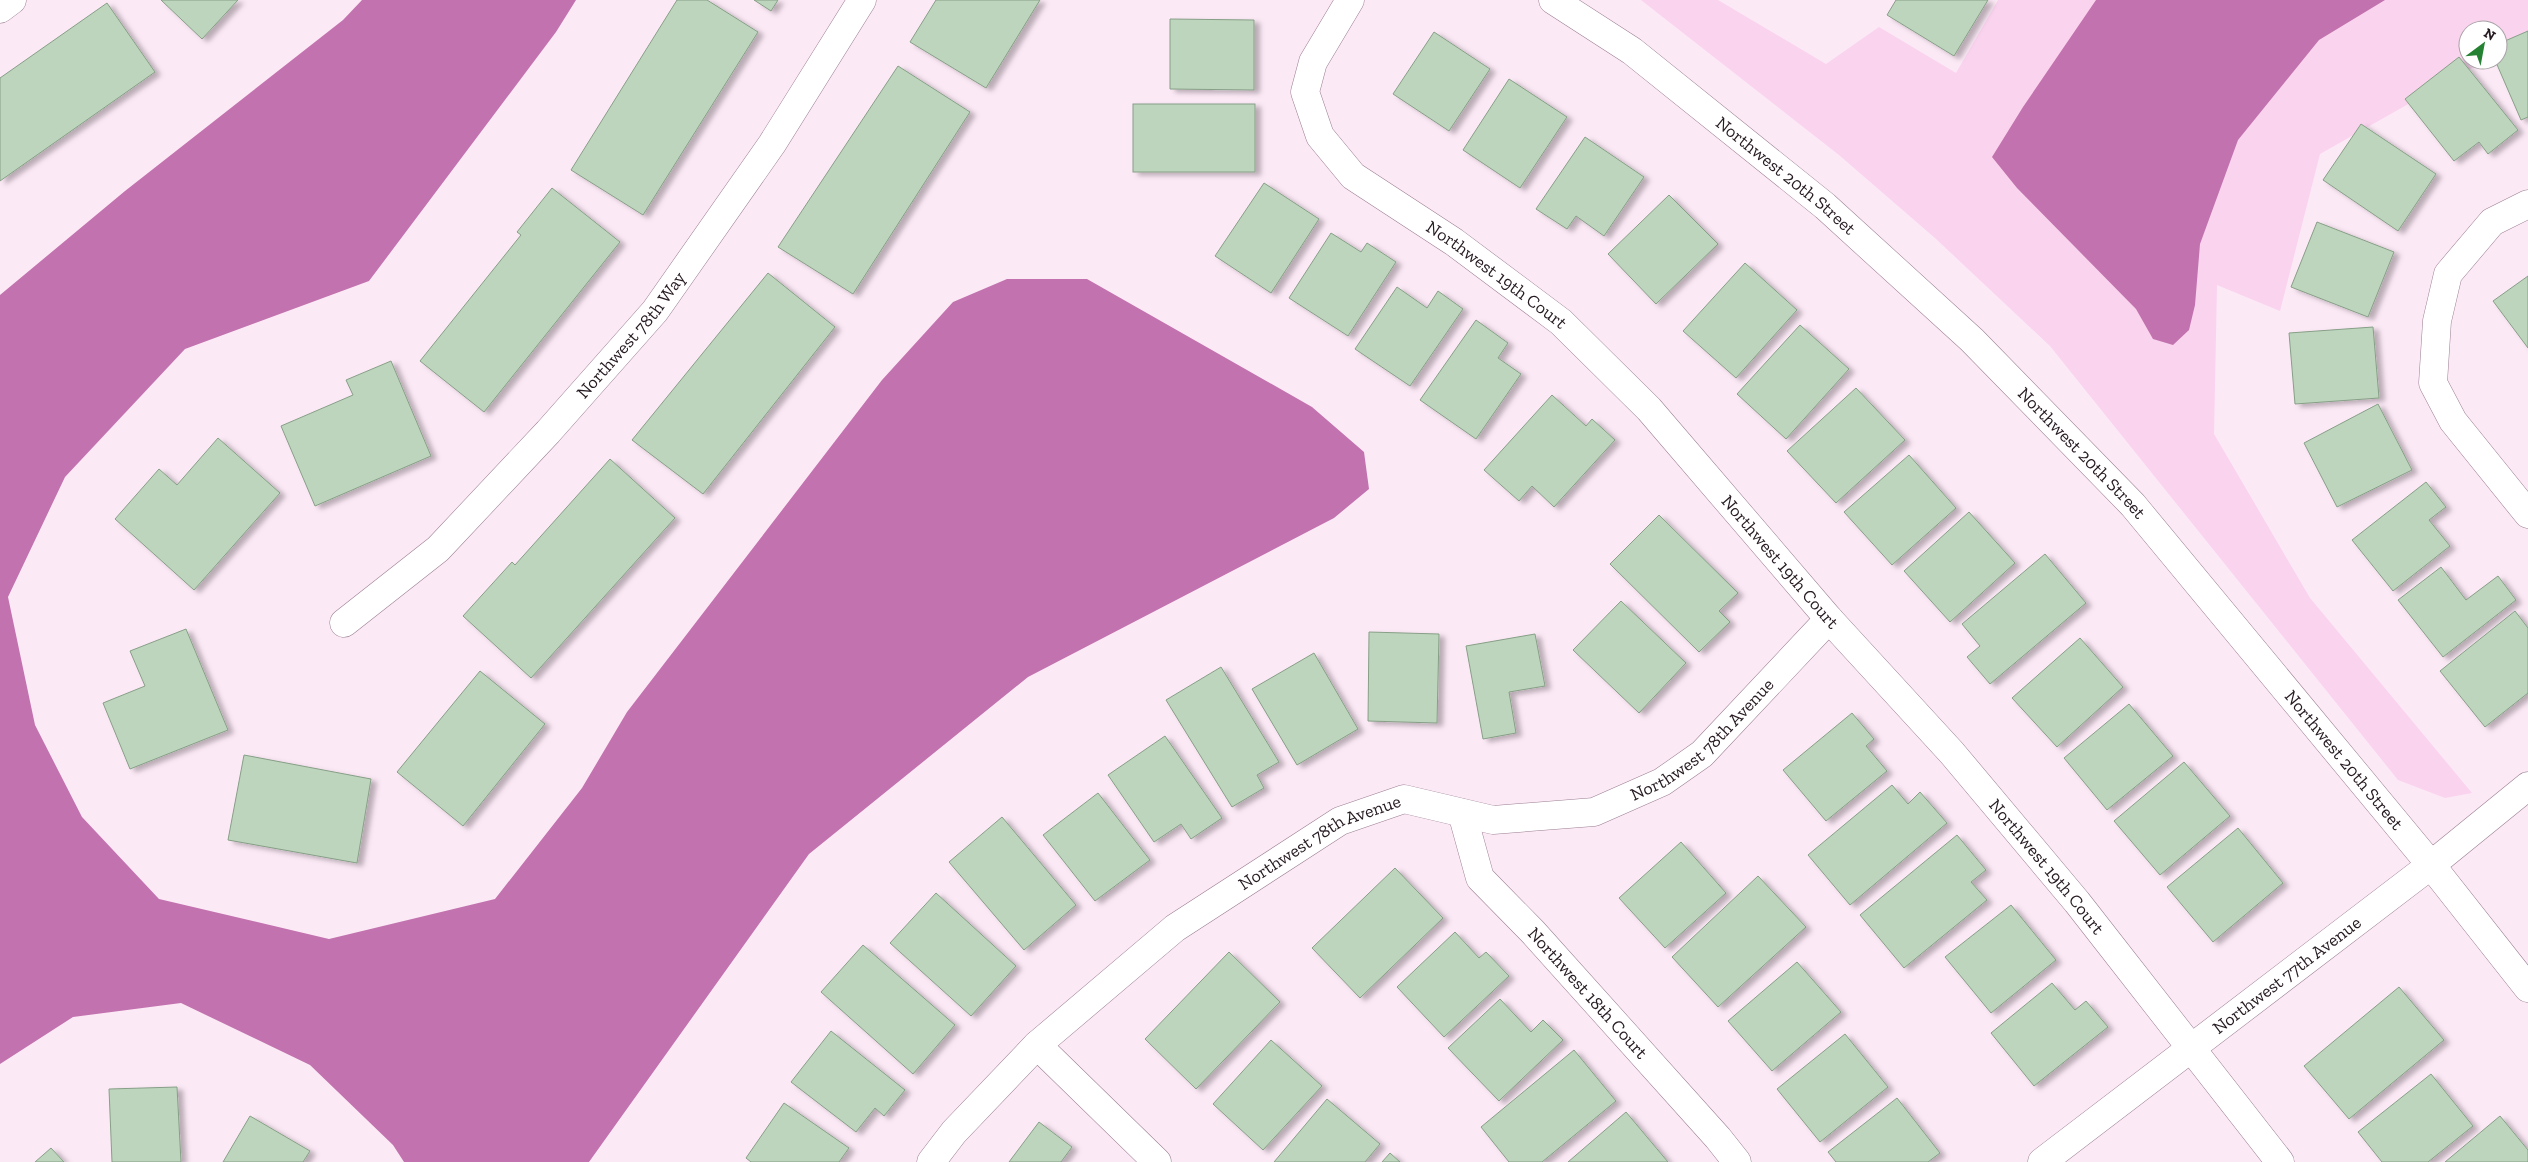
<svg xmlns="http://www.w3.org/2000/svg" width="2528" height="1162" viewBox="0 0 2528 1162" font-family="'Zilla Slab',serif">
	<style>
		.green { fill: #fad3ee }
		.water { fill: #c272ae }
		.building { fill: #bcd5bc; stroke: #879f87; filter: url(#shadow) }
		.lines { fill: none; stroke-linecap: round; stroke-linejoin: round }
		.street-casing { stroke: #9b7f93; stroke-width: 29 }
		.street { stroke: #fff; stroke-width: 28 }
		.labels { text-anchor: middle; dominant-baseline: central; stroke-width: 4; stroke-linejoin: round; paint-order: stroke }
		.street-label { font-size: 18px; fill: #251a21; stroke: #fff }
	</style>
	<defs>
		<filter id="shadow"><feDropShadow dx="5.5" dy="3" stdDeviation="2.5" flood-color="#0004"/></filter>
	</defs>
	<rect width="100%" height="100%" fill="#fce9f6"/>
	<polygon class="green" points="1641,0 1718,0 1826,64 1879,27 1956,73 1998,0 2528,0 2528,36 2498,53 2498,30 2468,30 2468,60 2486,60 2320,154 2280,311 2217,285 2214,434 2310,598 2472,793 2445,798 2398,780 2050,346 1935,238 1839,155"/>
	<g class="water">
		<polygon points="362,0 576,0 556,32 369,281 185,349 65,477 8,597 35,725 82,817 159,899 329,939 495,899 582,788 627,712 882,380 953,302 1007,279 1087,279 1312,407 1364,452 1369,489 1334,518 1028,677 809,854 589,1162 404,1162 393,1145 310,1065 181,1003 73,1017 0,1064 0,295 125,191 343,20"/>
		<polygon points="2096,0 2385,0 2319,40 2238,140 2200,244 2195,305 2189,330 2173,345 2153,339 2136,309 2017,188 1992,157 2023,107"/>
	</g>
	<g class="building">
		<polygon points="161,0 238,0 202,39"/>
		<polygon points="677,0 707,0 758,32 643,215 571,170"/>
		<polygon points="754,0 778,0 771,11"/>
		<polygon points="936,0 1040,0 986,88 910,42"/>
		<polygon points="1896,0 1988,0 1954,56 1887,15"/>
		<polygon points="107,3 155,72 0,181 0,78"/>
		<polygon points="1170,19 1254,20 1254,90 1170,89"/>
		<polygon points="2528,31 2528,117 2521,120 2495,60 2498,60 2498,44"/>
		<polygon points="1434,32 1490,69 1449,131 1393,94"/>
		<polygon points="2459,57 2518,130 2488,154 2479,142 2454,161 2405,99"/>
		<polygon points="898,66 970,112 853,294 778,247"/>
		<polygon points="1509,79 1567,117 1520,188 1463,150"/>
		<rect x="1133" y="104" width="122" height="68"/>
		<polygon points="2361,124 2436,174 2398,231 2323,180"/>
		<polygon points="1585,137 1644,177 1604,236 1576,216 1567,229 1536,209"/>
		<polygon points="1264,183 1319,219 1271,293 1215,256"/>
		<polygon points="552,188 620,242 484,412 420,361 521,235 517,232"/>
		<polygon points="1669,195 1718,244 1656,304 1608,254"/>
		<polygon points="2317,222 2394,252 2368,317 2291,287"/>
		<polygon points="1331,233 1361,252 1367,243 1396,262 1348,336 1289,298"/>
		<polygon points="1745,263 1797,310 1736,378 1683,331"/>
		<polygon points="768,273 835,327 703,494 632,440"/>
		<polygon points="2528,276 2528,348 2493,301"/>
		<polygon points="1397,287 1427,308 1438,291 1463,309 1410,386 1355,349"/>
		<polygon points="1476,320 1508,343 1498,358 1521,374 1476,439 1420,400"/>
		<polygon points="1800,325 1849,369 1786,439 1737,394"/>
		<polygon points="2373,327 2379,398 2295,404 2289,333"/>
		<polygon points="391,361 431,456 315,506 281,426 353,395 346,380"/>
		<polygon points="1856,388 1905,440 1836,503 1787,451"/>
		<polygon points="1552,395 1586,426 1592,419 1615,440 1554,507 1532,486 1519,501 1484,470"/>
		<polygon points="2378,404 2412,470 2337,507 2304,443"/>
		<polygon points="218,438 280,493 194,590 115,519 159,469 177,485"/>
		<polygon points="1909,455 1956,508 1892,565 1844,512"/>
		<polygon points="610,459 675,518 531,678 463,616 512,562 515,565"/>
		<polygon points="2426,482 2446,507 2429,520 2450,546 2393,591 2352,540"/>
		<polygon points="1969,512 2015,563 1950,622 1904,571"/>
		<polygon points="1659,515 1738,593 1719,611 1730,622 1699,652 1610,564"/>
		<polygon points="2045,554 2086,603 1990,684 1967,657 1980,646 1962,624"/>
		<polygon points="2441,567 2466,600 2498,576 2516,600 2443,657 2398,600"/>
		<polygon points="1621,601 1686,663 1639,713 1573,650"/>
		<polygon points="2515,611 2528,628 2528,693 2485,727 2440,671"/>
		<polygon points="186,629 228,730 130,769 103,703 145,686 130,651"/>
		<polygon points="1369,632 1439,634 1437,723 1368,721"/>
		<polygon points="1535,634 1545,686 1509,692 1516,733 1483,739 1466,646"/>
		<polygon points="2080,638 2123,687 2057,747 2012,698"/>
		<polygon points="1314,653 1358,729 1297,765 1252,689"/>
		<polygon points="1221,667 1279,762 1257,775 1264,788 1232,807 1166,700"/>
		<polygon points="480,671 545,724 463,826 397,772"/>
		<polygon points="2129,704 2173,756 2107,810 2064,758"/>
		<polygon points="1852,713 1874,739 1866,746 1887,771 1826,821 1783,770"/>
		<polygon points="1165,736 1222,818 1191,839 1181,824 1154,842 1108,775"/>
		<polygon points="244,755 371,779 357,863 228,840"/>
		<polygon points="2184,762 2230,816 2160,875 2114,821"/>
		<polygon points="1892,785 1908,804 1920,792 1947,823 1850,905 1808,855"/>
		<polygon points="1098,793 1150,860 1095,901 1043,835"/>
		<polygon points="1002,817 1076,905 1024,950 949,862"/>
		<polygon points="2238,828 2283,883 2213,942 2167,887"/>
		<polygon points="1957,835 1986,870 1971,882 1987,900 1904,968 1860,915"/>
		<polygon points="1681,842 1726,893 1665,948 1619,898"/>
		<polygon points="1395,868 1443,918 1360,998 1312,948"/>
		<polygon points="1758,876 1806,927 1718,1007 1672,957"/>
		<polygon points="936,893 1016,966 971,1016 890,943"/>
		<polygon points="2011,905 2056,960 1991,1013 1945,957"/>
		<polygon points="1455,932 1479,958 1486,952 1509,976 1444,1037 1397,987"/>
		<polygon points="863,945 955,1025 913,1074 821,992"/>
		<polygon points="1229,952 1280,1002 1196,1089 1145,1039"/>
		<polygon points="1797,962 1841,1012 1772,1071 1728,1021"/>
		<polygon points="2052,983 2075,1010 2086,1001 2108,1027 2034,1086 1991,1033"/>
		<polygon points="2399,987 2444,1040 2349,1119 2304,1066"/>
		<polygon points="1500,999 1531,1032 1543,1020 1563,1040 1499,1101 1448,1048"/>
		<polygon points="831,1031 905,1090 884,1116 875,1108 856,1132 791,1082"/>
		<polygon points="1845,1034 1888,1087 1820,1142 1777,1089"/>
		<polygon points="1271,1040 1322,1086 1263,1150 1213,1104"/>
		<polygon points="1574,1050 1616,1101 1542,1162 1509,1162 1481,1127"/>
		<polygon points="2431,1074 2473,1126 2428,1162 2382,1162 2358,1132"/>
		<polygon points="177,1087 181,1162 112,1162 109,1089"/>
		<polygon points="1897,1098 1940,1153 1928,1162 1836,1162 1828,1152"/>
		<polygon points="1327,1099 1380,1144 1365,1162 1274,1162"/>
		<polygon points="784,1103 849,1148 839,1162 751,1162 746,1158"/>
		<polygon points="1626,1112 1668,1162 1568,1162"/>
		<polygon points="250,1116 310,1151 303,1162 223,1162"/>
		<polygon points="2500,1116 2528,1150 2528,1162 2445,1162"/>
		<polygon points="1039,1122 1072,1147 1061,1162 1009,1162"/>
		<polygon points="51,1148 64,1162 35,1162"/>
		<polygon points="1390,1153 1400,1162 1382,1162"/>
	</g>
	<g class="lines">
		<defs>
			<g id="street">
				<path id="s1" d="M1350 0 1313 62 1305 92 1320 136 1353 176 1454 242 1561 322 1649 409 1829 619 1952 753 2077 902 2280 1162"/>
				<path id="s2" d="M1553 0 1632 51 1825 206 1972 340 2133 505 2431 865 2528 988"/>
				<polyline points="0,9 12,0"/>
				<polyline points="2528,204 2492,222 2448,274 2437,321 2433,383 2453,421 2528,514"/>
				<path id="s3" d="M344 623 438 549 548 432 655 311 772 144 862 0"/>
				<path id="s4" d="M1462 813 1480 878 1533 932 1718 1138 1737 1162"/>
				<polyline points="1037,1045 1157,1162"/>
				<path id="s5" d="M931 1162 954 1132 1037 1045 1175 928 1340 821 1404 799 1493 820 1594 812 1662 782 1702 754 1829 619"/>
				<path id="s6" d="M2042 1162 2431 865 2528 786"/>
			</g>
		</defs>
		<use href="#street" class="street-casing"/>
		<use href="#street" class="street"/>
	</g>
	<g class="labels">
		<g class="street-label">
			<text stroke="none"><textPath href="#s2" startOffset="292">Northwest 20th Street</textPath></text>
			<text stroke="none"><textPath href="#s1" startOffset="376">Northwest 19th Court</textPath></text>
			<text stroke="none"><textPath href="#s3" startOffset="408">Northwest 78th Way</textPath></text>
			<text stroke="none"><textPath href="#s2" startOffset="698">Northwest 20th Street</textPath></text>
			<text stroke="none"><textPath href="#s1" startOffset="781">Northwest 19th Court</textPath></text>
			<text stroke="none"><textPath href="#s5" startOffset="928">Northwest 78th Avenue</textPath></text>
			<text stroke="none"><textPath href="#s2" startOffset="1102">Northwest 20th Street</textPath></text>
			<text stroke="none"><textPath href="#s5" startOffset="508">Northwest 78th Avenue</textPath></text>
			<text stroke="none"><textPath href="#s1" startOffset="1186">Northwest 19th Court</textPath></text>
			<text stroke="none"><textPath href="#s6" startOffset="308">Northwest 77th Avenue</textPath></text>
			<text stroke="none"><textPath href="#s4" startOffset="225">Northwest 18th Court</textPath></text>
		</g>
	</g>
	<g transform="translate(2483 45) rotate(32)"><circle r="24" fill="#ffffff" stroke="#a8a3a6"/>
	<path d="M0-4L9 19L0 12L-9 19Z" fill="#258233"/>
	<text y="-8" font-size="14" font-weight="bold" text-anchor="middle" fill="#251a21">N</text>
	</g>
</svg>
